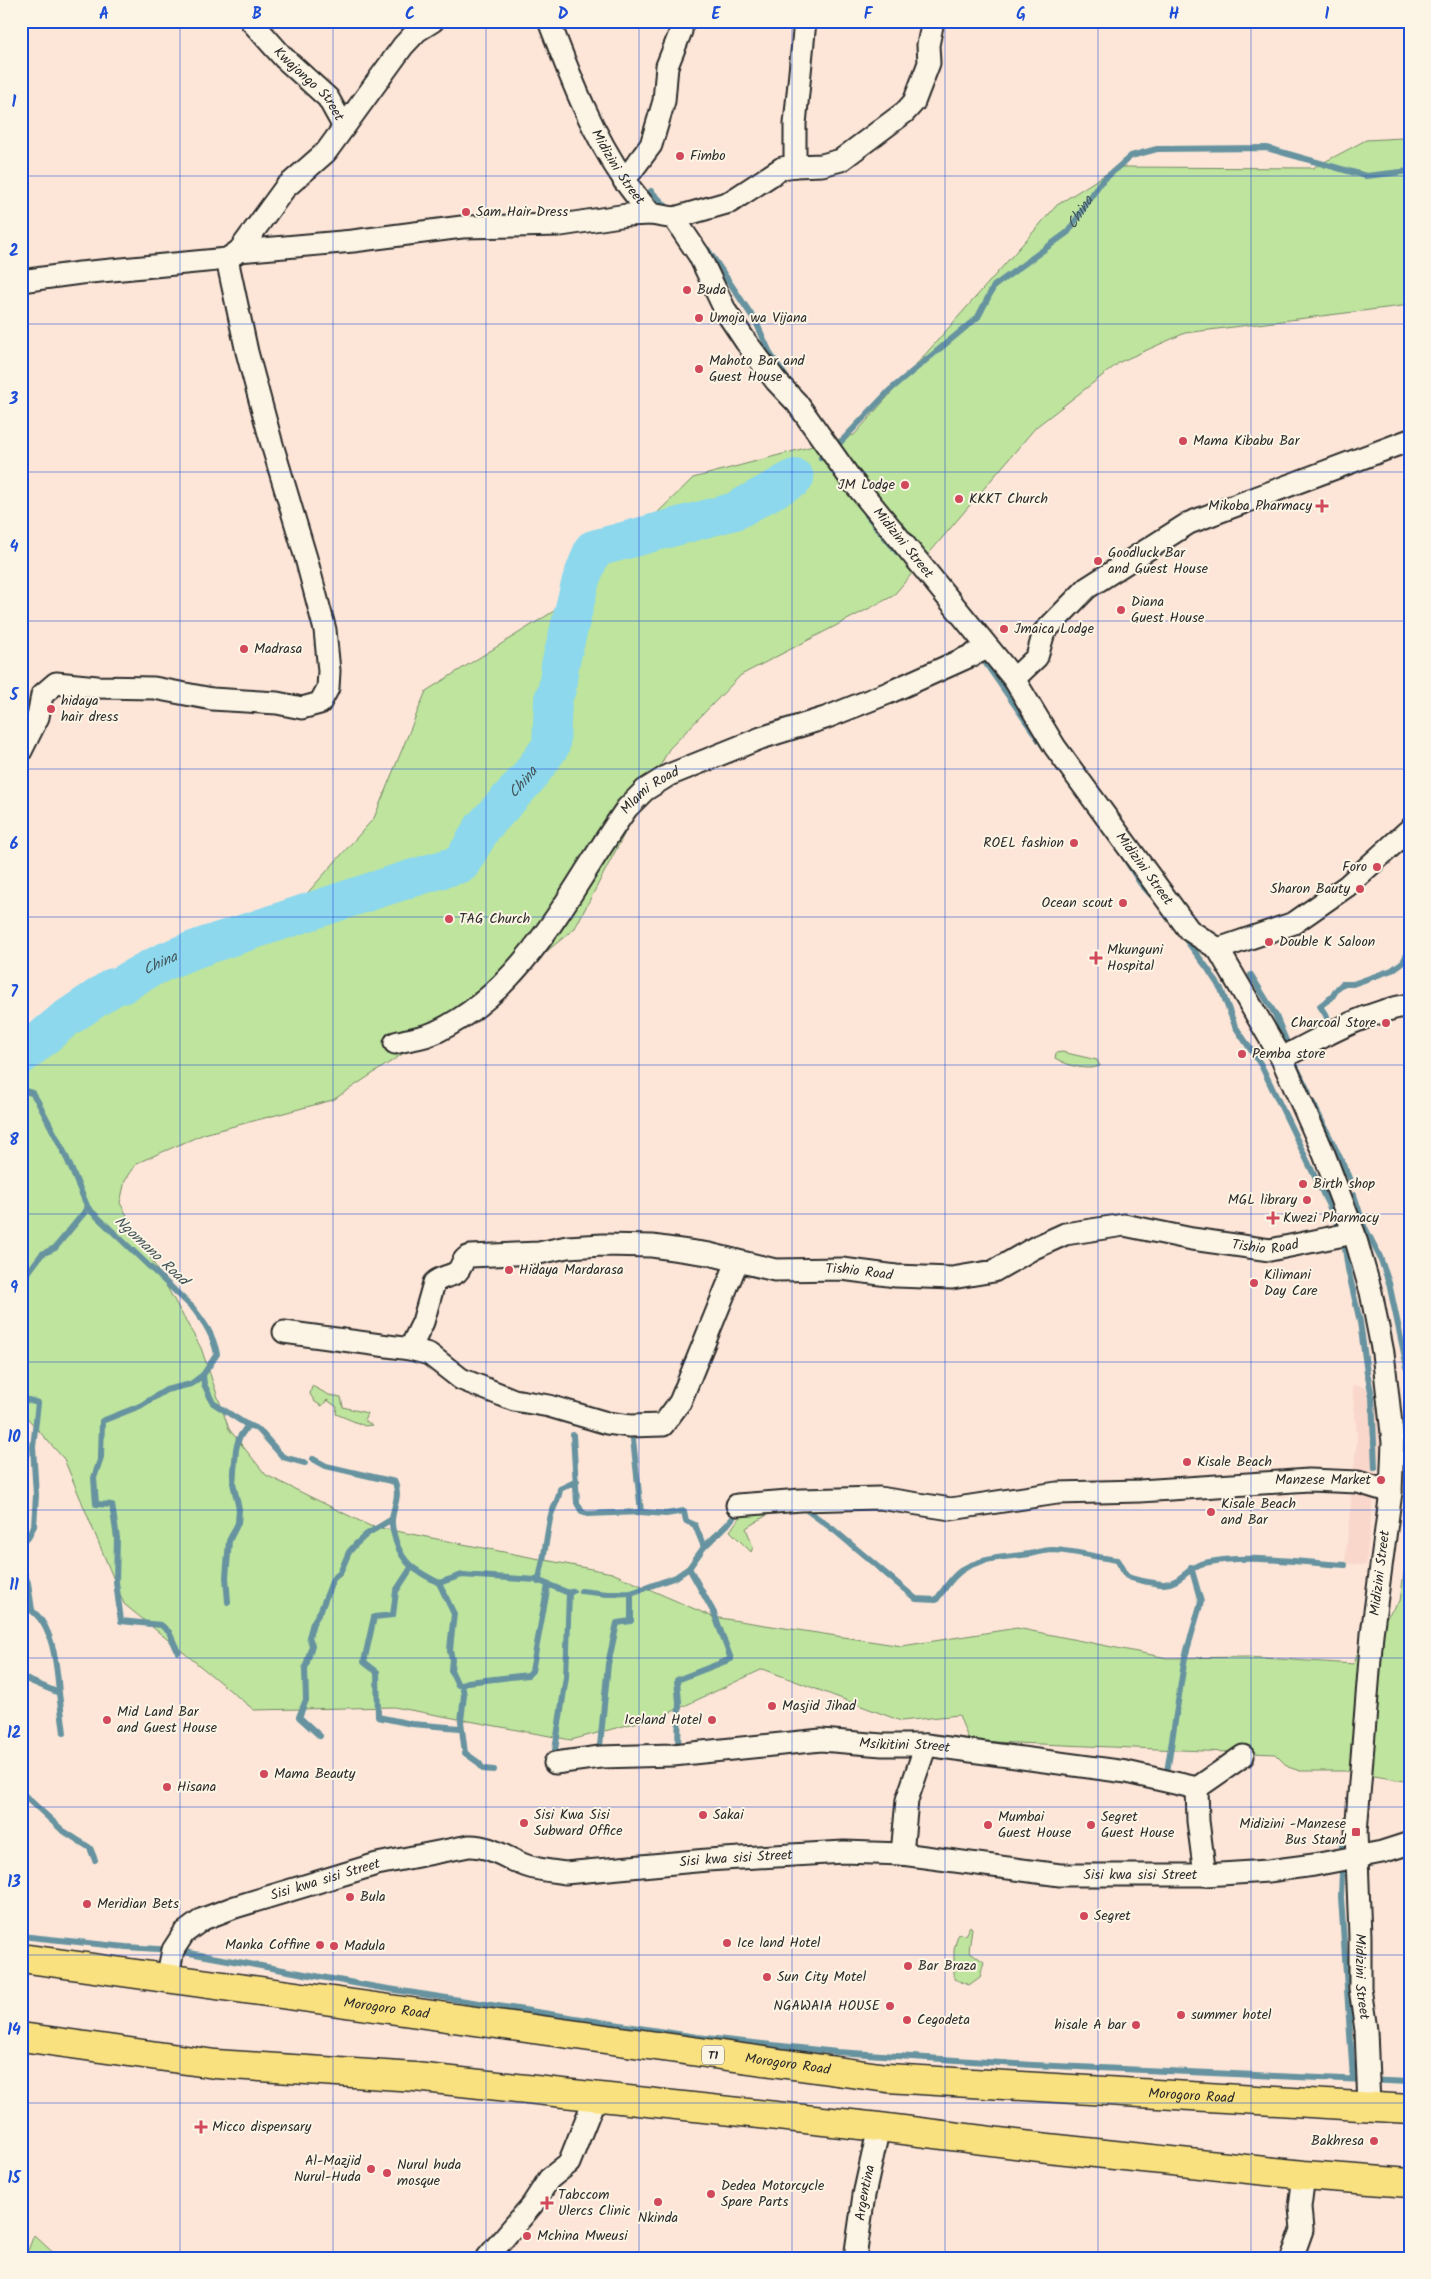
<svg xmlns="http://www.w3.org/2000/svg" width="1431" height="2279" viewBox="0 0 1431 2279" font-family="Kalam,sans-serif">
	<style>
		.built { fill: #f9d8cb }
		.green { fill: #bee49e; stroke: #748864 }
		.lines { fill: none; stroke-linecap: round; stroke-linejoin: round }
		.stream { stroke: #66939f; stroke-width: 6 }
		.river { stroke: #8dd8ed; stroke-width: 38 }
		.minor-casing { stroke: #2b2b2b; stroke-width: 25 }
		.trunk-casing { stroke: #2b2b2b; stroke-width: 31 }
		.minor { stroke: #fcf5e5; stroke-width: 21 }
		.trunk { stroke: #fae180; stroke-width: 28 }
		.grid { fill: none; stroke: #1d4ed8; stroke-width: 1; stroke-opacity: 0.55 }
		.poi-dot { fill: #d1495b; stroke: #fcf5e5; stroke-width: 2 }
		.labels { text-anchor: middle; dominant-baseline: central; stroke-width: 4; stroke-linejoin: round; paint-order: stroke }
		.shield { fill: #fcf5e5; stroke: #6a6863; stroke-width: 1 }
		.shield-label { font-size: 12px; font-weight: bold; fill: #2b2b2b }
		.street-label { font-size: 14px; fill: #2b2b2b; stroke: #fcf5e5 }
		.poi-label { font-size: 14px; fill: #2b2b2b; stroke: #fcf5e5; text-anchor: start }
		.water-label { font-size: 15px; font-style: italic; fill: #44565c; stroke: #fcf5e5 }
		.neatline { fill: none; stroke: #1d4ed8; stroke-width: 2 }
		.grid-label { font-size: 16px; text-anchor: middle; font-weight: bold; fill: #1d4ed8 }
	</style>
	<rect width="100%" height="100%" fill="#fde6d8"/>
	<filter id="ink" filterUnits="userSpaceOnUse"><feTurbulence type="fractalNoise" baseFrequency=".02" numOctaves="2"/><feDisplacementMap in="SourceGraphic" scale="10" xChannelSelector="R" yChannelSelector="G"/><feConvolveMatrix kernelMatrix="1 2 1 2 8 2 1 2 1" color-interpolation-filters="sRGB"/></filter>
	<g filter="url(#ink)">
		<polygon class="built" points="1352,1385 1370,1388 1385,1433 1375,1473 1410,1475 1410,1488 1376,1491 1372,1509 1366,1566 1345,1563 1357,1436"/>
		<g class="green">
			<polygon points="1402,138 1410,139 1410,305 1185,333 1120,362 1036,427 893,596 741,675 669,749 575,928 505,986 333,1100 204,1134 137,1163 125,1181 120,1203 201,1348 229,1429 266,1475 370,1526 612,1573 713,1617 902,1646 1017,1628 1167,1658 1247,1657 1354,1664 1358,1651 1400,1601 1410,1530 1410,1782 1345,1771 1300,1771 1288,1767 1275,1754 969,1741 959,1715 901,1721 763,1669 665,1715 571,1740 394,1707 254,1710 124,1604 64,1459 21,1411 21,1028 286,917 374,818 426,691 562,606 693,478 854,435 1057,205 1117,167 1313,168 1366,140"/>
			<path d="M1062 1052 1097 1060 1100 1066C1086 1071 1068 1066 1055 1058L1056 1053Z"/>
			<polygon points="312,1386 329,1395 341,1397 343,1407 367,1413 364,1420 372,1425 365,1426 336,1414 337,1407 327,1400 322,1406 315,1402 310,1394"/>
			<polygon points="772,1512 746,1528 753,1547 751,1552 730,1531 742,1514"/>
			<polygon points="970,1926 972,1928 969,1951 984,1962 980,1977 969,1985 954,1979 954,1950 958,1934 965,1935"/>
			<polygon points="34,2235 59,2258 25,2258"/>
		</g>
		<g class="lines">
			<g class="stream">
				<polyline points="651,191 671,211"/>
				<polyline points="708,250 756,322 771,355 788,380"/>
				<path id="s1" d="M821 458 835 448 890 390 978 317 994 286 1068 232 1100 183 1131 156 1157 149 1267 148 1366 176 1410 171"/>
				<polyline points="867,515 897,552"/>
				<polyline points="980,655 1044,747"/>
				<polyline points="1122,854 1140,883 1151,895"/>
				<polyline points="1183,936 1208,969 1221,989 1235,1026 1261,1065 1343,1235 1348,1269 1360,1322 1367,1373"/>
				<polyline points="1251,975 1275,1014 1289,1048 1291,1047"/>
				<polyline points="1319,1029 1324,1026 1327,1017 1320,1006 1332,997 1337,989 1342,984 1353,984 1392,970 1403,962 1410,948"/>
				<polyline points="1296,1066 1309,1093"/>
				<path d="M21 1090 32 1093 37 1100 65 1154 88 1208 193 1308C205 1323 213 1335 217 1354L203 1375 204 1384 213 1403 244 1423 259 1430 283 1457 305 1463"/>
				<polyline points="1313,1103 1350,1178"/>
				<polyline points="1354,1195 1364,1226 1380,1257 1389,1283 1410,1381"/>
				<polyline points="21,1282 42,1254 55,1248 88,1208"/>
				<polyline points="1368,1376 1372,1397 1375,1468"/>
				<polyline points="21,1398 38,1403 33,1447 36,1495 34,1526 28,1537 21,1542"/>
				<polyline points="632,1430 641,1512 666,1514 684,1511 686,1521 695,1525 704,1547"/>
				<polyline points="573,1435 577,1503 582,1512 587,1514 641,1512"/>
				<path d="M313 1459 326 1466 395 1482C400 1497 394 1504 392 1519 391 1527 394 1534 396 1542 405 1567 417 1571 439 1583L462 1575 537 1580 569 1593 573 1591"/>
				<path d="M804 1508 834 1530 916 1599 936 1600C945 1589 953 1574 967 1567 987 1557 1008 1557 1030 1554 1038 1552 1044 1550 1053 1550 1074 1551 1096 1557 1117 1560 1121 1565 1123 1573 1127 1576 1132 1580 1158 1584 1164 1584 1180 1584 1189 1566 1204 1563 1249 1553 1299 1563 1345 1565"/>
				<polyline points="21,1564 28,1583 32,1610"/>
				<polyline points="411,1568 396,1591 393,1615 374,1617 364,1662 377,1672 378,1717 412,1724 460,1728"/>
				<path d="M538 1582C544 1561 546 1540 550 1519 552 1508 559 1501 560 1489L577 1481"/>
				<polyline points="439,1583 454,1614 451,1639 450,1651 452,1659 451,1670 458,1685 462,1685"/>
				<polyline points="581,1591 607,1594 631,1593 676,1577 689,1568 704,1547 728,1524 739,1510"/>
				<polyline points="228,1602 226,1577 229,1541 238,1523 239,1509 233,1483 236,1449 239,1438 248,1425"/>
				<path d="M21 1606C53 1613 57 1667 59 1693"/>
				<polyline points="178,1652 169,1632 161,1625 121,1621 116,1582 117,1538 112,1505 96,1504 94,1478 101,1457 102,1421 140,1406 166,1390 191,1384 203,1375"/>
				<polyline points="21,1677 59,1693 64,1733"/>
				<polyline points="320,1736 299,1717 306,1700 305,1669 312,1645 309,1637 313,1623 321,1610 333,1579 340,1573 349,1552 356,1544 367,1534 392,1519"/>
				<polyline points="600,1746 608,1664 617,1623 631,1621 631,1593"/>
				<polyline points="678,1749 679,1702 677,1680 731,1659 714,1613 689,1568"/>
				<polyline points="555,1750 566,1677 569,1593"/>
				<polyline points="494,1770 483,1769 479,1763 465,1753 461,1721 464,1695 462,1685 468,1682 528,1675 532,1671 548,1585"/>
				<polyline points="1167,1772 1185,1657 1201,1602 1191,1567"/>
				<polyline points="21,1792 62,1830 90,1848 95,1860"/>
				<polyline points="1341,1837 1343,1855"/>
				<polyline points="1342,1871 1341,1897 1353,2079"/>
				<polyline points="21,1936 126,1947 173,1950 376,1987 697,2037 837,2052 1033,2065 1410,2082"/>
			</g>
			<g class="river">
				<path id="s2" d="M122 985C164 956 218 942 266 926 331 905 395 882 461 864L483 827 527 779 551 746 553 699 557 689 560 665 581 580 593 549 735 511 795 478"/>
				<polyline points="21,1056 64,1020 113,987"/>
			</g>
			<defs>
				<g id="minor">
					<path id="s3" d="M251 21 284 58 328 98 344 127"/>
					<path id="s4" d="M549 21C570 76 591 132 625 181 633 193 642 203 651 214L674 218 699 255 726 312 746 342 776 381 797 403 850 478 1014 679 1055 747 1189 930 1218 949 1282 1059 1324 1154 1354 1233 1371 1292 1383 1353 1393 1442 1391 1492 1372 1634 1356 1832 1360 1936V1988L1366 2030 1369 2106"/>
					<polyline points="795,166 822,165 841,160 905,112 914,102 929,63 928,45 933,21"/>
					<polyline points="624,181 651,145 664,101 667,66 681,31 682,21"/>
					<polyline points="674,218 730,202 782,168 795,166 795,124 805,21"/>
					<polyline points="239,251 285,188 326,152 403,46 417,31 433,21"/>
					<polyline points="21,281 80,273 227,259 239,251 353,241 462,227 561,225 627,215 651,214"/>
					<polyline points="1014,679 1037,657 1044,632 1087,588 1189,523 1410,440"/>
					<polyline points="21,751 38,717 42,695 56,683 97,687 154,688 212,699 277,703 302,708 320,703 328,688 329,671 325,630 306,558 271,441 247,352 227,259"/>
					<polyline points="1218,949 1294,923 1347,886 1410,829"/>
					<path id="s5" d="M395 1043C408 1039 424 1038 436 1032 528 988 571 887 627 808L645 790 669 775 761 738 825 718 888 693 988 648"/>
					<path d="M1282 1058C1320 1038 1367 1011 1410 1005"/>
					<polyline points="284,1332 410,1349 429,1354 461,1379 514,1400 549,1406 607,1423 630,1426 663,1425 680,1402 737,1262"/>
					<path id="s6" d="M410 1349 423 1322 434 1283C441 1276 450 1277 457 1272 463 1266 461 1259 470 1256L539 1253 567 1247 603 1245 652 1246 709 1254 775 1270 842 1269 896 1276 952 1278 994 1271 1034 1248 1065 1234 1124 1225 1192 1239 1270 1250 1354 1233"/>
					<polyline points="737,1505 801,1500 879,1498 951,1509 1057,1493 1140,1491 1309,1480 1358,1482 1391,1492"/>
					<path id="s7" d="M555 1763 600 1757 673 1755 821 1740 882 1745H926L1126 1772 1197 1788 1243 1756"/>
					<polyline points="1197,1788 1198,1821 1205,1875"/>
					<polyline points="902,1854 907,1800 926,1745"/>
					<path id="s8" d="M167 1979 173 1950 184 1933 203 1919 235 1907 377 1864 469 1846C490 1845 507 1859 527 1866 539 1870 552 1871 565 1873L707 1860 844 1852 902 1854 1060 1875H1205L1268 1871 1314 1865 1382 1852 1410 1843"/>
					<polyline points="487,2258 532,2205 549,2179 569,2163 595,2098"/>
					<path id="s9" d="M855 2258 864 2195 879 2127"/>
					<polyline points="1292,2258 1302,2230 1300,2207 1304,2175"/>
				</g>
				<g id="trunk">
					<path id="s10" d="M21 1958 887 2078 1410 2109"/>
					<polyline points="21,2037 215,2064 415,2077 879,2127 1048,2148 1304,2175 1410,2183"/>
				</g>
			</defs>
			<use href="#minor" class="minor-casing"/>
			<use href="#trunk" class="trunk-casing"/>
			<use href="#minor" class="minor"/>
			<use href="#trunk" class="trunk"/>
		</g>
	</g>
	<path class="grid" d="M180 21V2258M333 21V2258M486 21V2258M639 21V2258M792 21V2258M945 21V2258M1098 21V2258M1251 21V2258M21 176H1410M21 324H1410M21 472H1410M21 621H1410M21 769H1410M21 917H1410M21 1065H1410M21 1214H1410M21 1362H1410M21 1510H1410M21 1658H1410M21 1807H1410M21 1955H1410M21 2103H1410"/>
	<g class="poi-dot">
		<circle cx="680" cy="156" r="5"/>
		<circle cx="466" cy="212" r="5"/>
		<circle cx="687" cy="290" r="5"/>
		<circle cx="699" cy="318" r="5"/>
		<circle cx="699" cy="369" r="5"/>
		<circle cx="1183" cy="441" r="5"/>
		<circle cx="905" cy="485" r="5"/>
		<circle cx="959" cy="499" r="5"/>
		<path d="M1319.5 498.5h5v5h5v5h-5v5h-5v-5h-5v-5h5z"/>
		<circle cx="1098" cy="561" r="5"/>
		<circle cx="1121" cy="610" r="5"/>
		<circle cx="1004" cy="629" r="5"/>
		<circle cx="244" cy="649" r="5"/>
		<circle cx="51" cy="709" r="5"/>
		<circle cx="1074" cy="843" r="5"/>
		<circle cx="1377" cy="867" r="5"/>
		<circle cx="1360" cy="889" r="5"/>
		<circle cx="1123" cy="903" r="5"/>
		<circle cx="449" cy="919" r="5"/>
		<circle cx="1269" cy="942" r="5"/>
		<path d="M1093.5 950.5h5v5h5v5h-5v5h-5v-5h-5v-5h5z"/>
		<circle cx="1386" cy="1023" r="5"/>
		<circle cx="1242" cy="1054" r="5"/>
		<circle cx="1303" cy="1184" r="5"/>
		<circle cx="1307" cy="1200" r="5"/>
		<path d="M1270.5 1210.5h5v5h5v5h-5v5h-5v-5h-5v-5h5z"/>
		<circle cx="509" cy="1270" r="5"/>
		<circle cx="1254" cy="1283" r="5"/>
		<circle cx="1187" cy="1462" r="5"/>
		<circle cx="1381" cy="1480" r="5"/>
		<circle cx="1211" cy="1512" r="5"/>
		<circle cx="772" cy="1706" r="5"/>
		<circle cx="107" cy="1720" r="5"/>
		<circle cx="712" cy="1720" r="5"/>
		<circle cx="264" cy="1774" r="5"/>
		<circle cx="167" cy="1787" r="5"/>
		<circle cx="703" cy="1815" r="5"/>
		<circle cx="524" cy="1823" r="5"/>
		<circle cx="988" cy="1825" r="5"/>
		<circle cx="1091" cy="1825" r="5"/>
		<rect x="1351" y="1827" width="10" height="10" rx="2.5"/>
		<circle cx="350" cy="1897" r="5"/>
		<circle cx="87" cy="1904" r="5"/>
		<circle cx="1084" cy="1916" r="5"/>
		<circle cx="727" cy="1943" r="5"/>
		<circle cx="320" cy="1945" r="5"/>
		<circle cx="334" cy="1946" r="5"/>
		<circle cx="908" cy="1966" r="5"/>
		<circle cx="767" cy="1977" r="5"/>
		<circle cx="890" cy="2006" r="5"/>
		<circle cx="1181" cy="2015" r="5"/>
		<circle cx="907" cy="2020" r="5"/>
		<circle cx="1136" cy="2025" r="5"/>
		<path d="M198.5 2119.5h5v5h5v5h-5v5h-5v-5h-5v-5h5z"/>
		<circle cx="1374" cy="2141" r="5"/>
		<circle cx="371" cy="2169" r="5"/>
		<circle cx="387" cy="2173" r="5"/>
		<circle cx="711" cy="2194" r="5"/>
		<circle cx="658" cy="2202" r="5"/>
		<path d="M544.5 2195.5h5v5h5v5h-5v5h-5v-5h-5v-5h5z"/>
		<circle cx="527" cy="2236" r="5"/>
	</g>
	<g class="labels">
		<rect class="shield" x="702" y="2045.5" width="22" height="19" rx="4"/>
		<g class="shield-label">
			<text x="713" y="2055">T1</text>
		</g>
		<g class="street-label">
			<text stroke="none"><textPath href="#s3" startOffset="86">Kwajongo Street</textPath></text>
			<text stroke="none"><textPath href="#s4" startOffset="162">Midizini Street</textPath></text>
			<text stroke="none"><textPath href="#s4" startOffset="642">Midizini Street</textPath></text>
			<text stroke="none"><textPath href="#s5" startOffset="370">Mlami Road</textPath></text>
			<text stroke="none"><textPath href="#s4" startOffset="1048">Midizini Street</textPath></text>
			<text stroke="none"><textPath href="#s6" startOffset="929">Tishio Road</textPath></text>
			<text stroke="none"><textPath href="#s6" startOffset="510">Tishio Road</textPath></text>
			<text transform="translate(1380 1573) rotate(-83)">Midizini Street</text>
			<text stroke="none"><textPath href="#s7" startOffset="351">Msikitini Street</textPath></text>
			<text stroke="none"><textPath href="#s8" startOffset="622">Sisi kwa sisi Street</textPath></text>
			<text stroke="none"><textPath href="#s8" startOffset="1028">Sisi kwa sisi Street</textPath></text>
			<text stroke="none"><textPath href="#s8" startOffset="202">Sisi kwa sisi Street</textPath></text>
			<text stroke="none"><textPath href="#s4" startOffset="2224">Midizini Street</textPath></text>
			<text stroke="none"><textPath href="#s10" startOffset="369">Morogoro Road</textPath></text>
			<text stroke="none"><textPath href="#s10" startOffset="774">Morogoro Road</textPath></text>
			<text stroke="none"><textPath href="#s10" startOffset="1179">Morogoro Road</textPath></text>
			<text stroke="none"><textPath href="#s9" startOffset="66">Argentina</textPath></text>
		</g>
		<g class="poi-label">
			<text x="690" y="156">Fimbo</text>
			<text x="476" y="212">Sam Hair Dress</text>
			<text x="697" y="290">Buda</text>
			<text x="709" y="318">Umoja wa Vijana</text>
			<text x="709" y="361">Mahoto Bar and<tspan x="709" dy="16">Guest House</tspan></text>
			<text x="1193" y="441">Mama Kibabu Bar</text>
			<text x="895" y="485" text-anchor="end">JM Lodge</text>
			<text x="969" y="499">KKKT Church</text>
			<text x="1312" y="506" text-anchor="end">Mikoba Pharmacy</text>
			<text x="1108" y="553">Goodluck Bar<tspan x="1108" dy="16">and Guest House</tspan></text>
			<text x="1131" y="602">Diana<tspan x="1131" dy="16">Guest House</tspan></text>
			<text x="1014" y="629">Jmaica Lodge</text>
			<text x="254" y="649">Madrasa</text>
			<text x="61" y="701">hidaya<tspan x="61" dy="16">hair dress</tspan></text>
			<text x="1064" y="843" text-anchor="end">ROEL fashion</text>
			<text x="1367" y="867" text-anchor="end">Foro</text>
			<text x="1350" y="889" text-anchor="end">Sharon Bauty</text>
			<text x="1113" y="903" text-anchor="end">Ocean scout</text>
			<text x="459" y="919">TAG Church</text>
			<text x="1279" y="942">Double K Saloon</text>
			<text x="1107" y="950">Mkunguni<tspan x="1107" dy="16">Hospital</tspan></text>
			<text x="1376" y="1023" text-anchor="end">Charcoal Store</text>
			<text x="1252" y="1054">Pemba store</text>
			<text x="1313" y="1184">Birth shop</text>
			<text x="1297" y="1200" text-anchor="end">MGL library</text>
			<text x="1283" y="1218">Kwezi Pharmacy</text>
			<text x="519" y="1270">Hidaya Mardarasa</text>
			<text x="1264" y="1275">Kilimani<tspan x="1264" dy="16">Day Care</tspan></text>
			<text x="1197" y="1462">Kisale Beach</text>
			<text x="1371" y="1480" text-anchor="end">Manzese Market</text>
			<text x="1221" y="1504">Kisale Beach<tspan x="1221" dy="16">and Bar</tspan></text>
			<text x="782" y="1706">Masjid Jihad</text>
			<text x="117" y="1712">Mid Land Bar<tspan x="117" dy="16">and Guest House</tspan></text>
			<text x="702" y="1720" text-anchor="end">Iceland Hotel</text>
			<text x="274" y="1774">Mama Beauty</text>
			<text x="177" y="1787">Hisana</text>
			<text x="534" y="1815">Sisi Kwa Sisi<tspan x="534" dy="16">Subward Office</tspan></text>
			<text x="713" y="1815">Sakai</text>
			<text x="998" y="1817">Mumbai<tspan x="998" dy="16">Guest House</tspan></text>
			<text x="1101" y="1817">Segret<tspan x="1101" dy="16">Guest House</tspan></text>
			<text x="1346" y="1824" text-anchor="end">Midizini -Manzese<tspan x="1346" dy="16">Bus Stand</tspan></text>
			<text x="360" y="1897">Bula</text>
			<text x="97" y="1904">Meridian Bets</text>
			<text x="1094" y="1916">Segret</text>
			<text x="737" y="1943">Ice land Hotel</text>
			<text x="310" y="1945" text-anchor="end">Manka Coffine</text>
			<text x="344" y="1946">Madula</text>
			<text x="918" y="1966">Bar Braza</text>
			<text x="777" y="1977">Sun City Motel</text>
			<text x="880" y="2006" text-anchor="end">NGAWAIA HOUSE</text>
			<text x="1191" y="2015">summer hotel</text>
			<text x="917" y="2020">Cegodeta</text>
			<text x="1126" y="2025" text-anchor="end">hisale A bar</text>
			<text x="212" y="2127">Micco dispensary</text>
			<text x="1364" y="2141" text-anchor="end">Bakhresa</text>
			<text x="361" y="2161" text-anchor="end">Al-Mazjid<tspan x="361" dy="16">Nurul-Huda</tspan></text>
			<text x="397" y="2165">Nurul huda<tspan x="397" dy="16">mosque</tspan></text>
			<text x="721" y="2186">Dedea Motorcycle<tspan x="721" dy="16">Spare Parts</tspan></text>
			<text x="558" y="2195">Tabccom<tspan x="558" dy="16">Ulercs Clinic</tspan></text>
			<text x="658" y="2218" text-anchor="middle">Nkinda</text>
			<text x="537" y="2236">Mchina Mweusi</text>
		</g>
		<g class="water-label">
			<text stroke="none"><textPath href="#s1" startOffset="361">China</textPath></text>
			<text stroke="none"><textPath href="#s2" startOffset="464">China</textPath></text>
			<text stroke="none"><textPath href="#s2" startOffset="44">China</textPath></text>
			<text transform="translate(151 1251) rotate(43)">Ngomano Road</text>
		</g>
	</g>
	<rect width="1431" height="2279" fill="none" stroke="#fcf5e5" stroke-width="55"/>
	<rect x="28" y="28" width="1376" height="2224" class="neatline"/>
	<g class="grid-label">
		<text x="104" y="19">A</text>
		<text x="257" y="19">B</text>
		<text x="410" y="19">C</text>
		<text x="563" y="19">D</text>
		<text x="716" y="19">E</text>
		<text x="868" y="19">F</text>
		<text x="1021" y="19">G</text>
		<text x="1174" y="19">H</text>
		<text x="1327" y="19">I</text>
		<text x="14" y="107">1</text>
		<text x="14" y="256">2</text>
		<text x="14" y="404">3</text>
		<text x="14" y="552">4</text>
		<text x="14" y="700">5</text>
		<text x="14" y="849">6</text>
		<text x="14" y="997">7</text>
		<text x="14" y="1145">8</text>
		<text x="14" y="1293">9</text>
		<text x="14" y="1442">10</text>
		<text x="14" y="1590">11</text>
		<text x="14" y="1738">12</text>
		<text x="14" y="1887">13</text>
		<text x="14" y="2035">14</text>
		<text x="14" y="2183">15</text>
	</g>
</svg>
